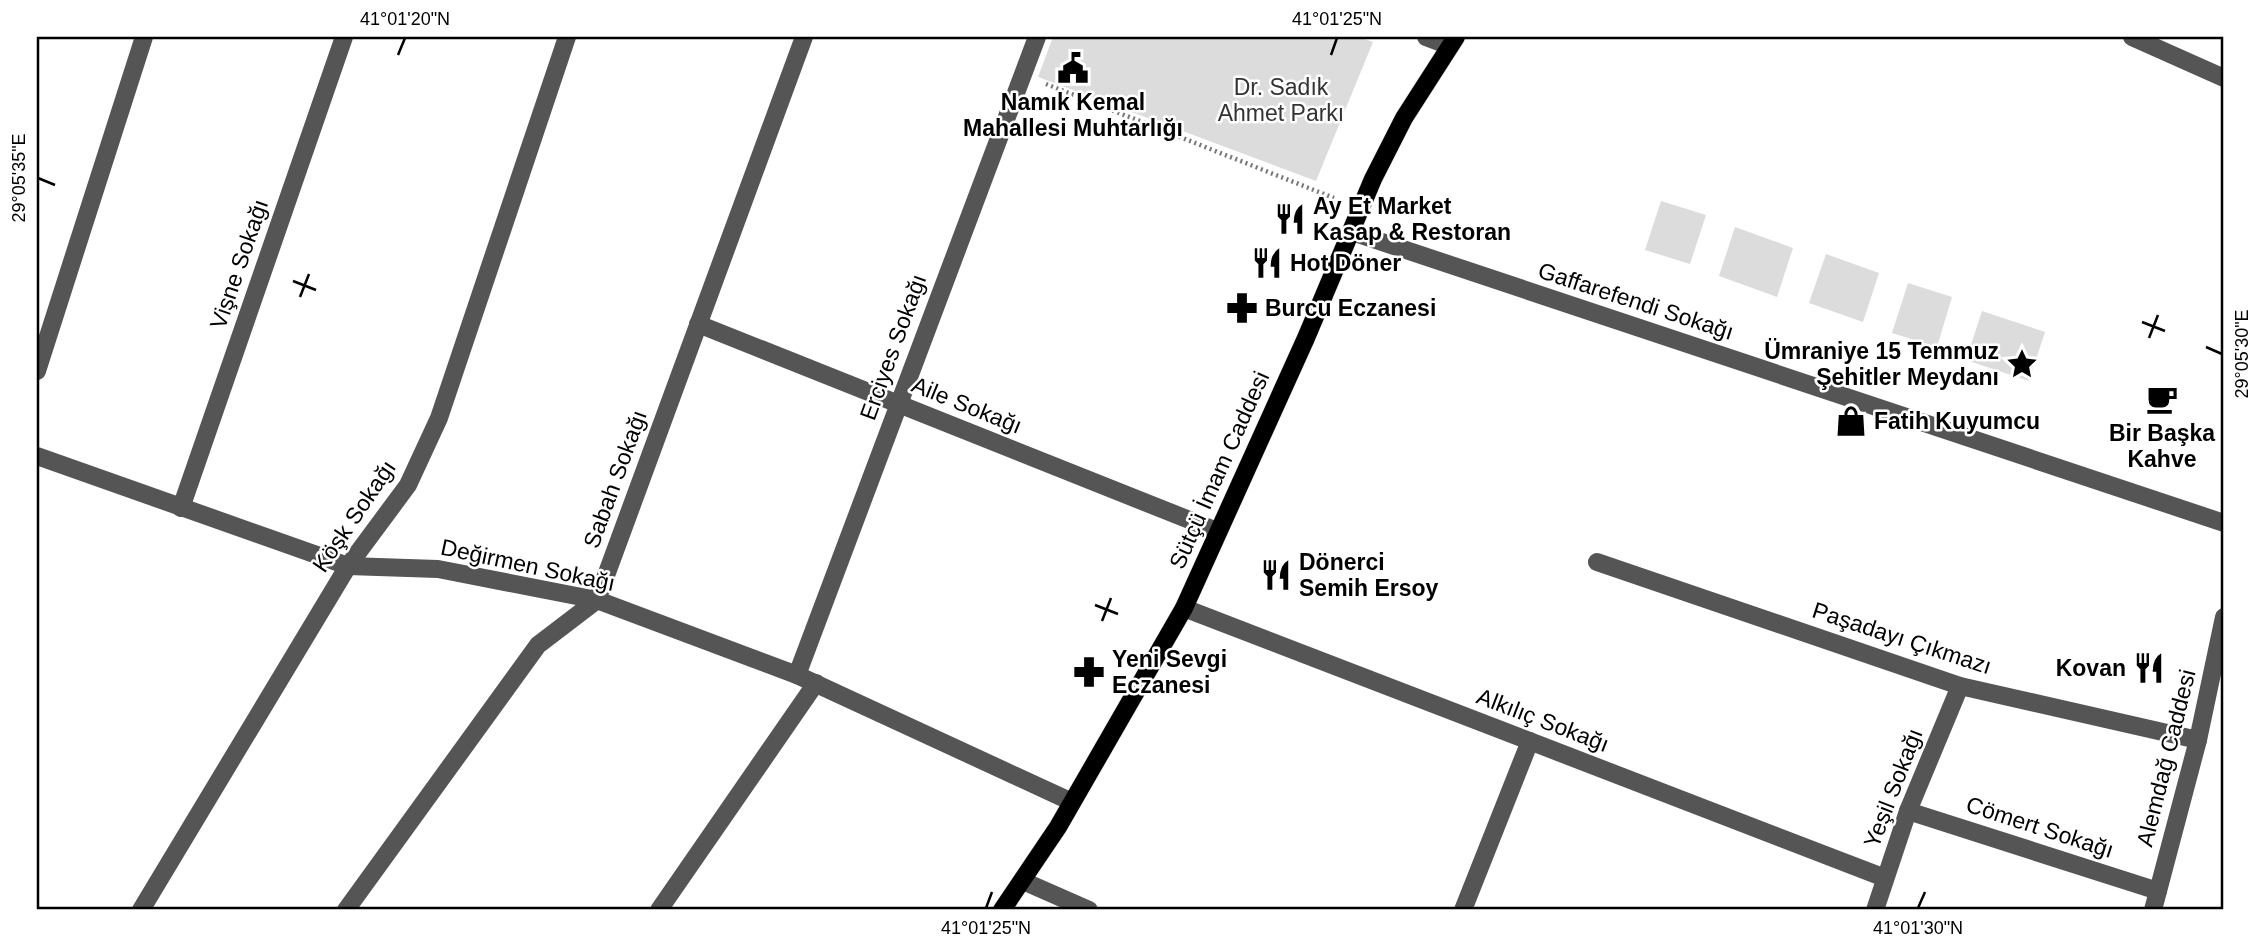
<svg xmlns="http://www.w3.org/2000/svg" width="2261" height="947" viewBox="0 0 2261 947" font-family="Helvetica,sans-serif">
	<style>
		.green { fill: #dcdcdc }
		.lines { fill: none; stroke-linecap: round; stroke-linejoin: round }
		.major-casing { stroke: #dbdbdb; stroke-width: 19 }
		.path { stroke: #777; stroke-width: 4.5; stroke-dasharray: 2 3.5; stroke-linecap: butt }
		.minor { stroke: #555; stroke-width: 18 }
		.major { stroke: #000; stroke-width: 18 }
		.ticks { fill: none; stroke: #000; stroke-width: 2.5 }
		.labels { text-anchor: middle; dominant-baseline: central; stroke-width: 5; stroke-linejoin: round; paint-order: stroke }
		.park-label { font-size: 23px; fill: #333; stroke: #fff }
		.poi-label { font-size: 23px; font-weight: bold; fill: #000; stroke: #fff; text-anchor: start }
		.street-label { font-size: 23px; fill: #000; stroke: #fff }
		.neatline { fill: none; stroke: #000; stroke-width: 2.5 }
		.ticks-label { font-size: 18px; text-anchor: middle; fill: #000 }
	</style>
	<rect width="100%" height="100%" fill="#fff"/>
	<g class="green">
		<polygon points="1053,37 1359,37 1373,42 1316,181 1038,77"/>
		<polygon points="1661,201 1706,215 1690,264 1645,250"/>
		<polygon points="1735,227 1793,248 1777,297 1719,276"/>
		<polygon points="1826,254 1879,273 1863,322 1809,303"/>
		<polygon points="1908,283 1952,297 1937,347 1892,333"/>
		<polygon points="1982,311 2045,332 2029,381 1966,360"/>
	</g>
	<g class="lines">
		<defs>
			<polyline id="major" points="1002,910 1058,827 1184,608 1306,338 1373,179 1404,118 1456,37"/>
		</defs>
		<use href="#major" class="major-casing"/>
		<polyline class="path" points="1046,84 1334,198"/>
		<g class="minor">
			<polyline points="1426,37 1450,46"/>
			<polyline points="2132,37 2224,78"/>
			<polyline points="1352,232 2224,523"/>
			<polyline points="698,324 1217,531"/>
			<polyline points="37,371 144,37"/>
			<polyline points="37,456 348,566 438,569 597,600 797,675 1072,802"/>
			<polyline points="181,508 344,37"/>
			<polyline points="1597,562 1960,686 2198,740"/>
			<polyline points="1184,608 1885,878"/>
			<polyline points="797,675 1037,37"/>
			<polyline points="1908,811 2158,891"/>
			<polyline points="1023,881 1089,910"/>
			<polyline points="141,910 348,566 408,485 439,418 567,37"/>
			<polyline points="346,910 538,645 597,600 804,37"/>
			<polyline points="659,910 816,683"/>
			<polyline points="1463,910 1530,741"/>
			<polyline points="1875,910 1908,811 1960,686"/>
			<polyline points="2153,910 2198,740 2224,617"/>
		</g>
		<use href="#major" class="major"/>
	</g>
	<path class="ticks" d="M398 55 405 38M1331 55 1337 38M38 178 55 185M293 281 316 290M300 297 309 274M2142 322 2165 331M2149 338 2158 315M2206 347 2222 354M1095 605 1118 614M1102 621 1111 598M986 908 992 892M1918 908 1925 892"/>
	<defs>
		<symbol id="civic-bare" viewBox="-9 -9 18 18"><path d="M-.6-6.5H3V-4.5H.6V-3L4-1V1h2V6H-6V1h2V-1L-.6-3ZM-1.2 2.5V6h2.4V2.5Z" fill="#000" stroke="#fff" stroke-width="2.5" paint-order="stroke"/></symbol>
		<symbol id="restaurant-bare" viewBox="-9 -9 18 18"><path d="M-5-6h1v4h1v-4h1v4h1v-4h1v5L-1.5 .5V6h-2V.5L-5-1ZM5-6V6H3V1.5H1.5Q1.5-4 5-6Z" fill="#000" stroke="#fff" stroke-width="2.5" paint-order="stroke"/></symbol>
		<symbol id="pharmacy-bare" viewBox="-9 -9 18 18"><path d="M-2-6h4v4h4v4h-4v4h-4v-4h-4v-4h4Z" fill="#000" stroke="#fff" stroke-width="2.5" paint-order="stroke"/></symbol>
		<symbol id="sight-bare" viewBox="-9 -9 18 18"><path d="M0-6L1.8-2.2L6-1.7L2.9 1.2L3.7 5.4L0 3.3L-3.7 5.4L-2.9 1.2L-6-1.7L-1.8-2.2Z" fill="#000" stroke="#fff" stroke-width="2.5" paint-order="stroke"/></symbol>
		<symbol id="cafe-bare" viewBox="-9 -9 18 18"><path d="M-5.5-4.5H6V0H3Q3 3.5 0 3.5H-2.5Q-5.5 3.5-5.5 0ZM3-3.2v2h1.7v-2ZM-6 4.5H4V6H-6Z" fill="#000" stroke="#fff" stroke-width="2.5" paint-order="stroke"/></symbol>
		<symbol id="shop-bare" viewBox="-9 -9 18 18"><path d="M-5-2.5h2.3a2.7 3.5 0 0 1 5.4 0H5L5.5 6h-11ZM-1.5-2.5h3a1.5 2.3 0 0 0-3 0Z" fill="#000" stroke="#fff" stroke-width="2.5" paint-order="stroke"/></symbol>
	</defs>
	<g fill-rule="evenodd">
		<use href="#civic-bare" x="1051" y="46" width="44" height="44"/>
		<use href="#restaurant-bare" x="1268" y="197" width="44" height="44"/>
		<use href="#restaurant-bare" x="1245" y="241" width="44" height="44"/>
		<use href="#pharmacy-bare" x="1220" y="286" width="44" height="44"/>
		<use href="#sight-bare" x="2000" y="342" width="44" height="44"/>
		<use href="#cafe-bare" x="2140" y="377" width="44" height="44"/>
		<use href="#shop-bare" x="1829" y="399" width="44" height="44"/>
		<use href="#restaurant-bare" x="1254" y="553" width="44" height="44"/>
		<use href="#restaurant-bare" x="2127" y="646" width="44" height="44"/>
		<use href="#pharmacy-bare" x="1067" y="650" width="44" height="44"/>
	</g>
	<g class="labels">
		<g class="park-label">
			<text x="1281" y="87">Dr. Sadık<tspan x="1281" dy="26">Ahmet Parkı</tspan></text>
		</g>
		<g class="poi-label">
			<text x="1073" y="102" text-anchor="middle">Namık Kemal<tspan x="1073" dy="26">Mahallesi Muhtarlığı</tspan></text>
			<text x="1313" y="206">Ay Et Market<tspan x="1313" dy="26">Kasap &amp; Restoran</tspan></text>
			<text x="1290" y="263">Hot Döner</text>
			<text x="1265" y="308">Burcu Eczanesi</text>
			<text x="1999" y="351" text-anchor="end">Ümraniye 15 Temmuz<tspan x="1999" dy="26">Şehitler Meydanı</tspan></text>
			<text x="1874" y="421">Fatih Kuyumcu</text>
			<text x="2162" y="433" text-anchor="middle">Bir Başka<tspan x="2162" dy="26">Kahve</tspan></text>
			<text x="1299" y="562">Dönerci<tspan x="1299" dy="26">Semih Ersoy</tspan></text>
			<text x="1112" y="659">Yeni Sevgi<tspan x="1112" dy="26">Eczanesi</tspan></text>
			<text x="2126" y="668" text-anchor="end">Kovan</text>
		</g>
		<g class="street-label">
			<text transform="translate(239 264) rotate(-71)">Vişne Sokağı</text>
			<text transform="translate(1636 301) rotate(18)">Gaffarefendi Sokağı</text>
			<text transform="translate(893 347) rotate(-70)">Erciyes Sokağı</text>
			<text transform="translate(967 405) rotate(22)">Aile Sokağı</text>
			<text transform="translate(1219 470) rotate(-66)">Sütçü İmam Caddesi</text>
			<text transform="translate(615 479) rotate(-70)">Sabah Sokağı</text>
			<text transform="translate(354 516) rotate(-56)">Köşk Sokağı</text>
			<text transform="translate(528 565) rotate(12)">Değirmen Sokağı</text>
			<text transform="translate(1902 638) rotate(18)">Paşadayı Çıkmazı</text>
			<text transform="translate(1543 720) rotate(21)">Alkılıç Sokağı</text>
			<text transform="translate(2166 758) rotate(-76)">Alemdağ Caddesi</text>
			<text transform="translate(1893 788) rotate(-69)">Yeşil Sokağı</text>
			<text transform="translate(2040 827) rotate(18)">Cömert Sokağı</text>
		</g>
	</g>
	<rect width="2261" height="947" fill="none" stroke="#ffffff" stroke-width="77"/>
	<rect x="38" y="38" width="2184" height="870" class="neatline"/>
	<g class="ticks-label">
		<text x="405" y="25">41°01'20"N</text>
		<text x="1337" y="25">41°01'25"N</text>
		<text transform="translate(19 178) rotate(-90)" y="6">29°05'35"E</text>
		<text transform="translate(2242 354) rotate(-90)" y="6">29°05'30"E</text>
		<text x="986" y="934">41°01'25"N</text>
		<text x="1918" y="934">41°01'30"N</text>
	</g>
</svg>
